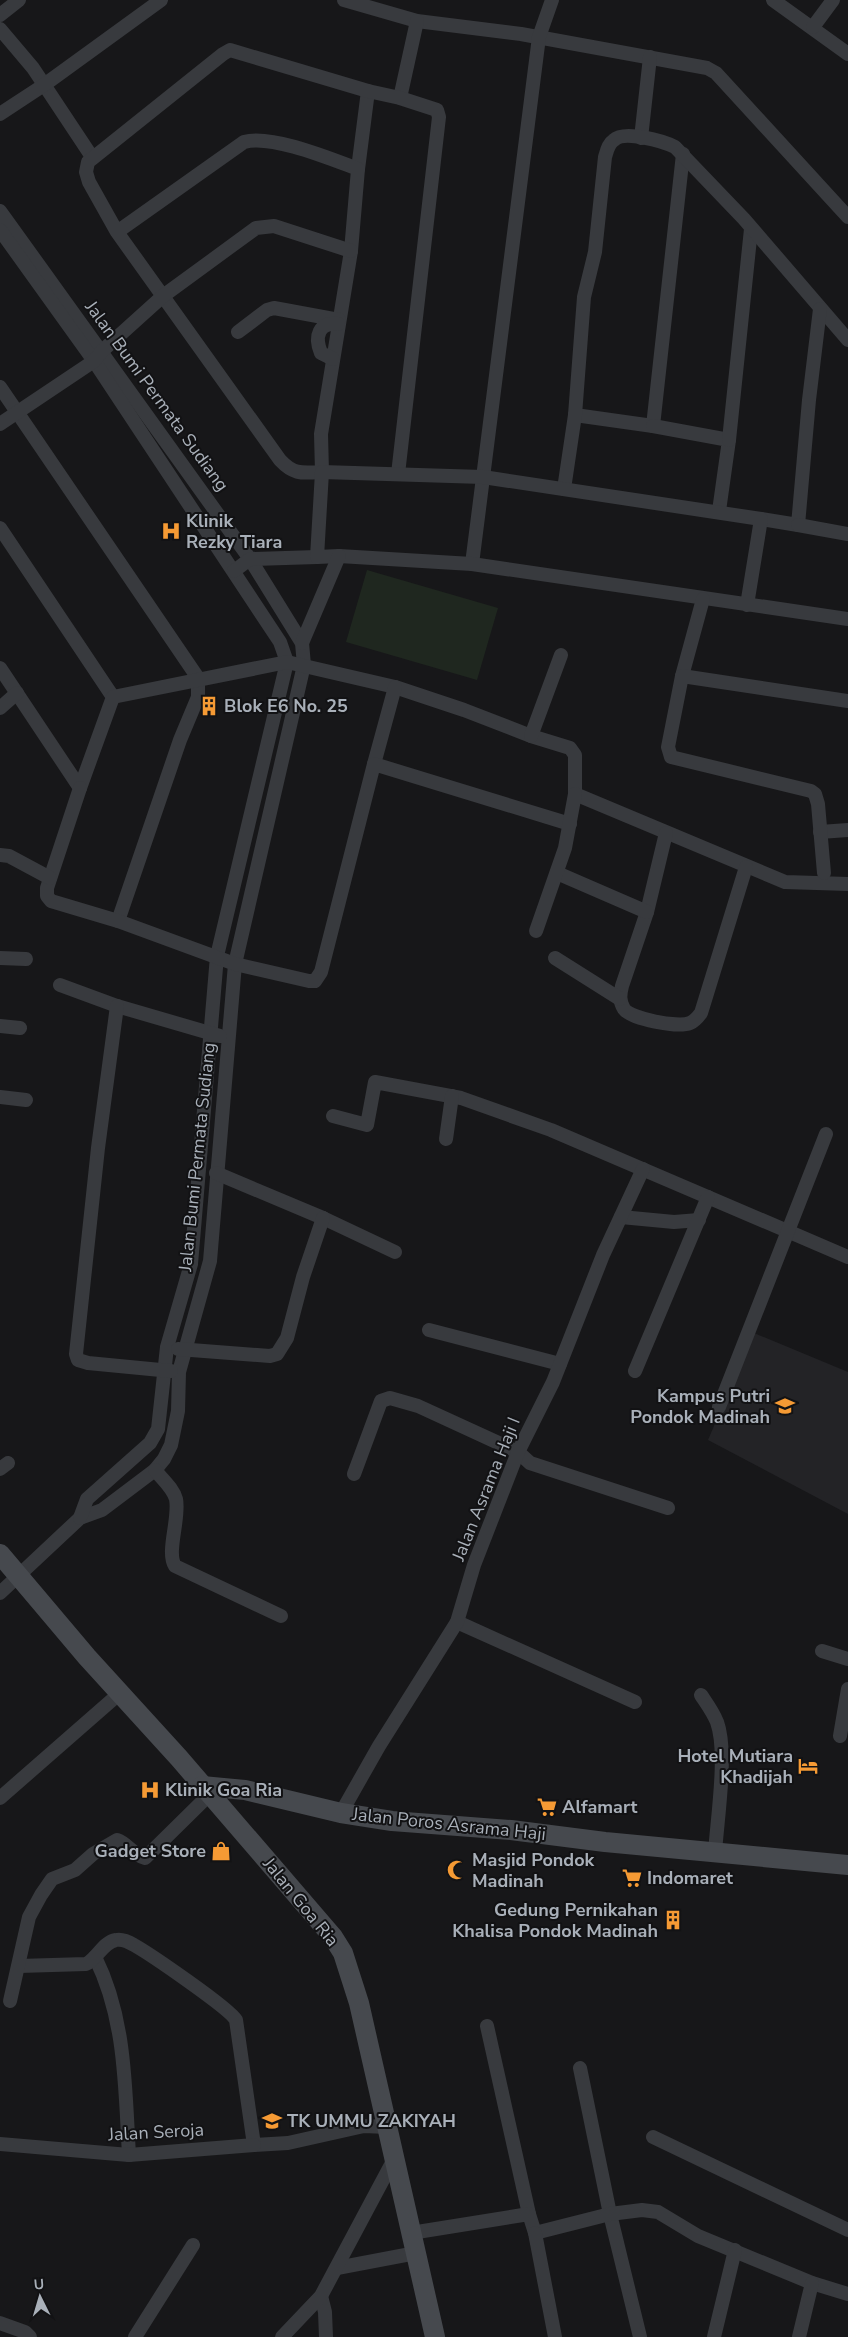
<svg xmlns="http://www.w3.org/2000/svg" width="848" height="2337" viewBox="0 0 848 2337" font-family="'Nunito Sans',sans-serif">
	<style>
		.built { fill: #232326 }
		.green { fill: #1f271f }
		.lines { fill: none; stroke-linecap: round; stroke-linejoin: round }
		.street { stroke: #383a3e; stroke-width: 14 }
		.secondary { stroke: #46494e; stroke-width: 20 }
		.labels { text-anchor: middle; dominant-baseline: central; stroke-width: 4; stroke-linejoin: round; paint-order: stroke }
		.street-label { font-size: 18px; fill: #a9b0b9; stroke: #121214 }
		.poi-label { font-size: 18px; font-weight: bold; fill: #a9b0b9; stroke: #121214; text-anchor: start }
	</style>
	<rect width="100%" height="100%" fill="#171719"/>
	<polygon class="built" points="754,1333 848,1372 848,1514 708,1440"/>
	<polygon class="green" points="367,570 498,608 477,680 346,642"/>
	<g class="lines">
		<g class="street">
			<polyline points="344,0 417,21 521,34 707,68 716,73 848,217"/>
			<polyline points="773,0 848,54"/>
			<polyline points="0,15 19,0"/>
			<polyline points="813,27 833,0"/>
			<polyline points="0,29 33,68 92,157"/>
			<polyline points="400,98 417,21"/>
			<polyline points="0,114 44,85 161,0"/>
			<polyline points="641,138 650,57"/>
			<polyline points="358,169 368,91"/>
			<polyline points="0,211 250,559 302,643 304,665 235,964 210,1261 179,1372 178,1411 171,1445 164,1459 155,1470 102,1510 80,1518 0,1593"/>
			<polyline points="0,230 94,361 280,642 287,662 217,956 191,1264 167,1347 158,1429 150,1443 87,1499 80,1518"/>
			<path d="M117 232 244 142C271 134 331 159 358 169L351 251 321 434 322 472C302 473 294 475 280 460L117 232 89 182 86 172 88 162 223 54 230 50 368 91 400 98 437 110 439 117 398 474"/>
			<polyline points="238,332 267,310 274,308 339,320"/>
			<path d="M333 359 321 353C314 336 319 322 338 324"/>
			<polyline points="0,387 198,678 198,697 180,740 118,921"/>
			<polyline points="575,415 653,426 683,154"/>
			<polyline points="0,424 94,361 102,351 163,296 256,228 274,226 351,251"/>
			<polyline points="653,426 729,440 719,511"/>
			<polyline points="729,440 751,229"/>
			<path d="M564 489 575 415 584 297 595 252 605 157C607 151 608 144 614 140 624 130 663 141 675 147L744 219 848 340"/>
			<polyline points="761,519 798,525 809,400 820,309"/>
			<polyline points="798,525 848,534"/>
			<polyline points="0,528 113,697"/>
			<polyline points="472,564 539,37 552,0"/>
			<polyline points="234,571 250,559 317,557"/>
			<polyline points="747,605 761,519 483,477 322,472 317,557 339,556 472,564 848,619"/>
			<polyline points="302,643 339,556"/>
			<polyline points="0,668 80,788 113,697 287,662 395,687 464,710 531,736 570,748 575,755 575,794 785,882 848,884"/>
			<polyline points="682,676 703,599"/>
			<polyline points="0,708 17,693"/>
			<polyline points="531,736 561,655"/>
			<polyline points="374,764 395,687"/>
			<polyline points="80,788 47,888 47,896 51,901 118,921 235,964 309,981 315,981 321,972 374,764 570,824"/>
			<polyline points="820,832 848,830"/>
			<path d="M666 833 647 912 622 986C620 994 619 1001 624 1009 631 1019 678 1028 690 1023 695 1021 698 1017 701 1013L746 867"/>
			<polyline points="0,855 9,856 50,878"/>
			<polyline points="557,873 647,912"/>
			<polyline points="824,873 818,804 815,794 811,791 671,757 668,747 682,676 848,701"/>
			<polyline points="536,931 565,848 575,794"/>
			<polyline points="0,958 26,959"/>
			<polyline points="555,958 620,999"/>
			<polyline points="60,985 117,1006 220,1036"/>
			<polyline points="117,1006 98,1148 76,1354 78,1360 88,1363 171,1371"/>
			<polyline points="0,1026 20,1028"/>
			<polyline points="0,1097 26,1100"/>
			<polyline points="333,1116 367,1125 375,1082 461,1098 551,1130 848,1257"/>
			<polyline points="446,1139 452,1096"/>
			<polyline points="216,1173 323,1218 395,1252"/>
			<polyline points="621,1217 674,1222 699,1220"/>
			<polyline points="429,1330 560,1364"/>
			<polyline points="178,1349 270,1356 277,1354 287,1338 303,1277 323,1218"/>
			<polyline points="635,1371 708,1197"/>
			<polyline points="719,1407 826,1134"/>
			<polyline points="0,1469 8,1463"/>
			<path d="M155 1470C162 1479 173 1488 176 1499 180 1518 166 1552 175 1566L281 1616"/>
			<polyline points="354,1474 381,1401 390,1398 418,1406 518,1452 530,1463 668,1508"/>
			<polyline points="457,1622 635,1702"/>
			<polyline points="822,1651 848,1659"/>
			<path d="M701 1695C707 1704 713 1712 717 1722 728 1752 717 1820 715 1853"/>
			<polyline points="840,1736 848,1689"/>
			<polyline points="0,1798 120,1693"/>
			<polyline points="341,1813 379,1746 457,1622 474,1565 518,1452 553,1382 603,1255 643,1169"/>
			<path d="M95 1957C126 2019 125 2088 129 2155"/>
			<path d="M19 1966 86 1964C97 1959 103 1942 116 1940 121 1939 129 1942 134 1945 150 1954 229 2008 236 2020L254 2145 288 2143 364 2126 387 2127"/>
			<path d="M10 2001 29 1917 41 1895 52 1879 75 1870 93 1854 117 1840C127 1843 133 1855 145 1858L210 1794"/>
			<polyline points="487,2026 529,2214"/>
			<polyline points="580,2068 610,2214 640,2337"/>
			<polyline points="653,2137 848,2230"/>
			<polyline points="0,2144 129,2155 254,2145"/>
			<polyline points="411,2233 529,2214 535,2233 610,2214 642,2210 658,2212 698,2236 812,2283 848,2294"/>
			<polyline points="535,2233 555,2337"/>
			<polyline points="337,2268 416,2253"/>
			<polyline points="321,2296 325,2312 326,2337"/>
			<polyline points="0,2323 25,2332 30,2337"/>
			<polyline points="135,2337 193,2245"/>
			<polyline points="282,2337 321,2296 393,2161"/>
			<polyline points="714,2337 735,2250"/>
			<polyline points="799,2337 812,2283"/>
		</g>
		<g class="secondary">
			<polyline points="0,1554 87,1657 179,1758 333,1937 343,1953 359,2003 435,2337"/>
			<polyline points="202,1786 245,1790 341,1813 392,1821 511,1830 605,1842 848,1865"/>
		</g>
	</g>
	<defs>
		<symbol id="hospital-bare" viewBox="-9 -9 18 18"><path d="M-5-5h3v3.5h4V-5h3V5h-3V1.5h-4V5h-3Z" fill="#f59a34" stroke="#121214" stroke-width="2.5" paint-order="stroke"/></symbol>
		<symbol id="building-bare" viewBox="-9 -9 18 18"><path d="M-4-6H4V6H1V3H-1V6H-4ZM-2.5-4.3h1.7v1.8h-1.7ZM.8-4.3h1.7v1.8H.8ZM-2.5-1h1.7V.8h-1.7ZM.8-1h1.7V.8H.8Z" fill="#f59a34" stroke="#121214" stroke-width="2.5" paint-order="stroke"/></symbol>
		<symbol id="school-bare" viewBox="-9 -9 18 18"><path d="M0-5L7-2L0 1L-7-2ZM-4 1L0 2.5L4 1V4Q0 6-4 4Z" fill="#f59a34" stroke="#121214" stroke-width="2.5" paint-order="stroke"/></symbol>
		<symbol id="hotel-bare" viewBox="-9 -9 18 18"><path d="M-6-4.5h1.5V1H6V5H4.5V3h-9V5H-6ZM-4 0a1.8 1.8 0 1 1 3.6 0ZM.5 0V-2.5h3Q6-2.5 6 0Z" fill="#f59a34" stroke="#121214" stroke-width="2.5" paint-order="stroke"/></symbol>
		<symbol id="supermarket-bare" viewBox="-9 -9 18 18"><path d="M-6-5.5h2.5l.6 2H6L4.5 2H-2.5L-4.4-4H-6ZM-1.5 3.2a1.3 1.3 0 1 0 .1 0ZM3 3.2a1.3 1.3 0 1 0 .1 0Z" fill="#f59a34" stroke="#121214" stroke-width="2.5" paint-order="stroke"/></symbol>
		<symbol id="shop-bare" viewBox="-9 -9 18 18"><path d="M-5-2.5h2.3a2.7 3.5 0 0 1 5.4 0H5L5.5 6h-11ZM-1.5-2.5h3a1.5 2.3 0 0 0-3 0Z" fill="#f59a34" stroke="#121214" stroke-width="2.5" paint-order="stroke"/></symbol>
		<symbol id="mosque-bare" viewBox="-9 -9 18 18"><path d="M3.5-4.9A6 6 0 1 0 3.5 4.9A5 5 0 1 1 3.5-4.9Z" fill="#f59a34" stroke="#121214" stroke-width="2.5" paint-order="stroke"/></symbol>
	</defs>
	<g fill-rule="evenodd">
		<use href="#hospital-bare" x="157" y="517" width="28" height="28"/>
		<use href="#building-bare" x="195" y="692" width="28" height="28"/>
		<use href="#school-bare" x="771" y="1392" width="28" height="28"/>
		<use href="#hotel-bare" x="794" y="1752" width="28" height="28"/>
		<use href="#hospital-bare" x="136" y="1776" width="28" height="28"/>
		<use href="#supermarket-bare" x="533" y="1793" width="28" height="28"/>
		<use href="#shop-bare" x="207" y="1837" width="28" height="28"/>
		<use href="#mosque-bare" x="443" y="1856" width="28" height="28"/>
		<use href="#supermarket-bare" x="618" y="1864" width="28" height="28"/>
		<use href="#building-bare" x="659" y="1906" width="28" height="28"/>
		<use href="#school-bare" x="258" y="2107" width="28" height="28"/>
	</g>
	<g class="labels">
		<g class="street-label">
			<text transform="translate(157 396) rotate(54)">Jalan Bumi Permata Sudiang</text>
			<text transform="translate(197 1157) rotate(-84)">Jalan Bumi Permata Sudiang</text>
			<text transform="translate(486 1489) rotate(-68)">Jalan Asrama Haji I</text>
			<text transform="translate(449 1824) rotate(6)">Jalan Poros Asrama Haji</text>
			<text transform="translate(301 1902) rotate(51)">Jalan Goa Ria</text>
			<text transform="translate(156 2132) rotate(-3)">Jalan Seroja</text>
		</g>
		<g class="poi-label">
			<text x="186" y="521">Klinik<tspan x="186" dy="21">Rezky Tiara</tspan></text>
			<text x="224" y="706">Blok E6 No. 25</text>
			<text x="770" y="1396" text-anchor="end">Kampus Putri<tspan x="770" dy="21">Pondok Madinah</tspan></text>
			<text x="793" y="1756" text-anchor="end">Hotel Mutiara<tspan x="793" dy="21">Khadijah</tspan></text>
			<text x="165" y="1790">Klinik Goa Ria</text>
			<text x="562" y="1807">Alfamart</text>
			<text x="206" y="1851" text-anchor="end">Gadget Store</text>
			<text x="472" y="1860">Masjid Pondok<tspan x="472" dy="21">Madinah</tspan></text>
			<text x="647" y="1878">Indomaret</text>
			<text x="658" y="1910" text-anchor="end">Gedung Pernikahan<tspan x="658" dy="21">Khalisa Pondok Madinah</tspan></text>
			<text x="287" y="2121">TK UMMU ZAKIYAH</text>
		</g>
	</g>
	<g transform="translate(40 2297) rotate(355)" stroke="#121214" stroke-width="4" paint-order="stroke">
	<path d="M0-4L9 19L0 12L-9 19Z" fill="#a9b0b9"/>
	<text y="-8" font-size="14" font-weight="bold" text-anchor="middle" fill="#a9b0b9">U</text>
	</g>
</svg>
